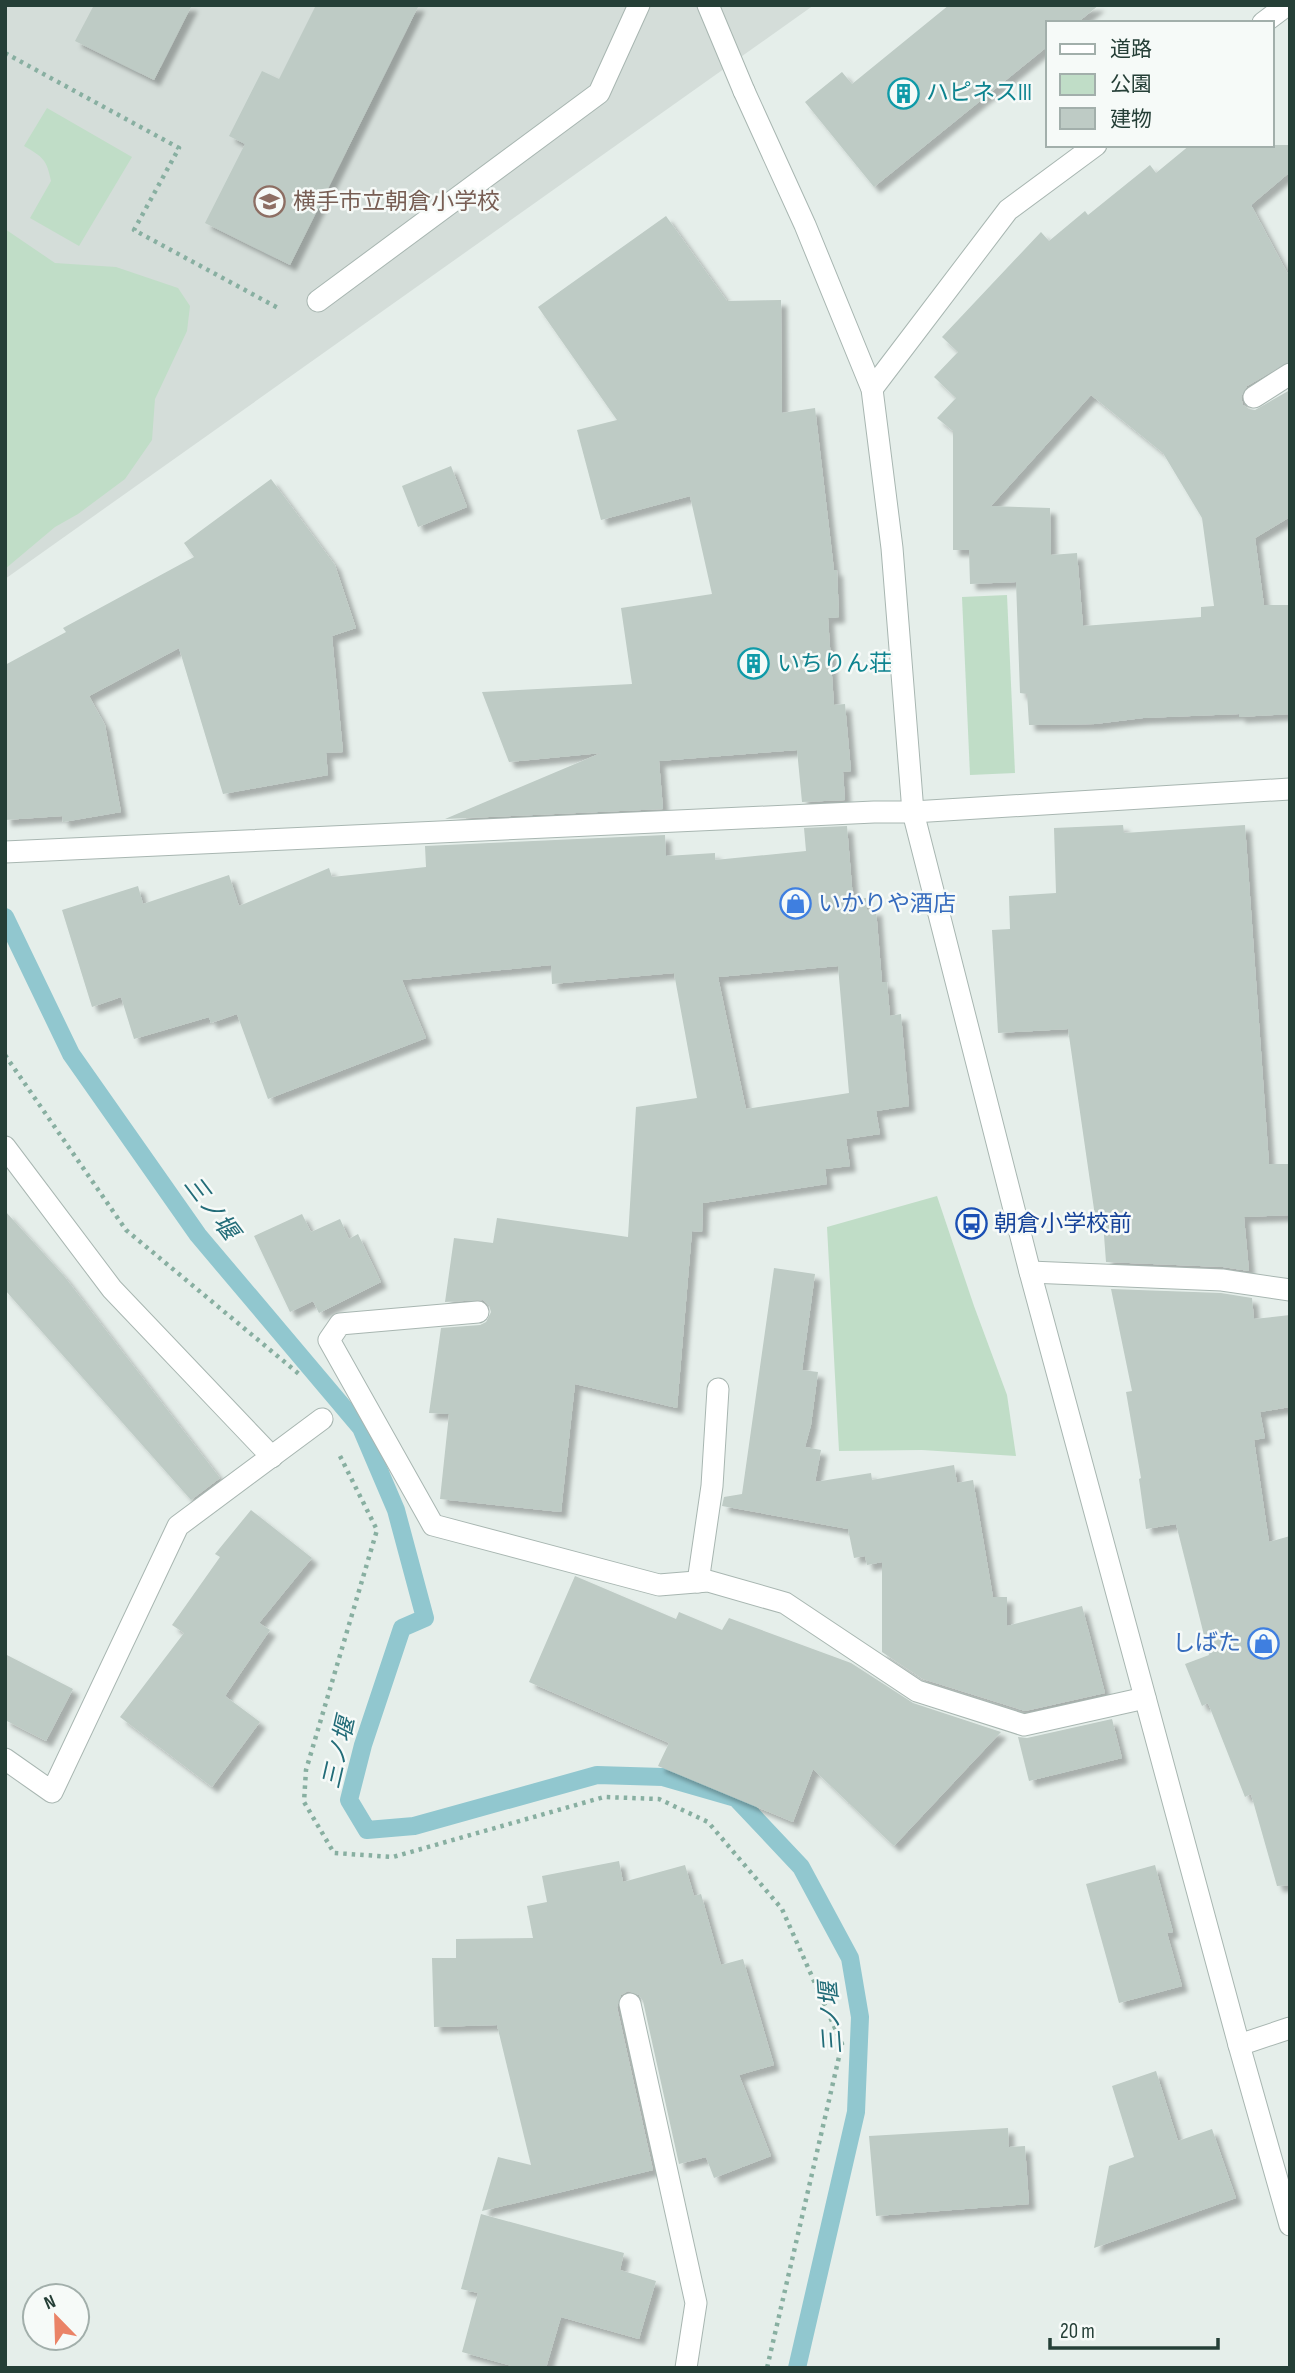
<svg xmlns="http://www.w3.org/2000/svg" width="1295" height="2373" viewBox="0 0 1295 2373" font-family="'Sofia Sans Condensed','Noto Sans JP',sans-serif">
	<style>
		.built { fill: #d4ddd9 }
		.green { fill: #c0ddc7 }
		.lines { fill: none; stroke-linecap: round; stroke-linejoin: round }
		.stream { stroke: #91c7cf; stroke-width: 18 }
		.building { fill: #becbc5; fill-rule: evenodd; filter: url(#shadow) }
		.service-casing { stroke: #a8b6b1; stroke-width: 23 }
		.minor-casing { stroke: #a8b6b1; stroke-width: 23 }
		.path { stroke: #88afa1; stroke-width: 4.5; stroke-dasharray: 3.5 5; stroke-linecap: butt }
		.service { stroke: #fff; stroke-width: 21 }
		.minor { stroke: #fff; stroke-width: 21 }
		.labels { text-anchor: middle; dominant-baseline: central; stroke-width: 5; stroke-linejoin: round; paint-order: stroke }
		.culture-label { font-size: 23px; fill: #0d838f; stroke: #f6faf8; text-anchor: start }
		.education-label { font-size: 23px; fill: #785e54; stroke: #f6faf8; text-anchor: start }
		.shop-label { font-size: 23px; fill: #366cbe; stroke: #f6faf8; text-anchor: start }
		.transit-label { font-size: 23px; fill: #164399; stroke: #f6faf8; text-anchor: start }
		.water-label { font-size: 24px; font-style: italic; fill: #226c78; stroke: #f6faf8 }
	</style>
	<defs>
		<filter id="shadow"><feDropShadow dx="6" dy="6" stdDeviation="2" flood-color="#0004"/></filter>
	</defs>
	<rect width="100%" height="100%" fill="#e5eeea"/>
	<polygon class="built" points="5,5 814,5 5,579"/>
	<g class="green">
		<path d="M47 108 132 157 79 246 30 218 51 181C47 160 43 157 24 146Z"/>
		<polygon points="5,229 55,263 116,267 178,288 190,306 187,331 155,399 152,440 125,479 78,514 55,527 5,569"/>
		<polygon points="1007,595 1015,773 970,775 962,597"/>
		<polygon points="937,1196 974,1306 1007,1395 1016,1456 922,1450 839,1451 827,1227"/>
	</g>
	<g class="lines">
		<polyline class="stream" points="5,917 71,1054 198,1235 361,1428 396,1510 425,1618 402,1628 363,1745 349,1800 367,1830 414,1826 597,1775 663,1777 736,1798 801,1867 850,1958 860,2017 856,2112 797,2368"/>
	</g>
	<g class="building">
		<polygon points="94,5 192,5 154,80 75,41"/>
		<polygon points="316,5 419,5 290,265 205,223 245,144 229,136 262,71 279,79"/>
		<polygon points="949,5 1099,5 1077,23 1048,23 1048,46 874,187 805,102 842,72 852,84"/>
		<path d="M1190 145H1290V172L1251 205 1290 278V361L1247 386 1241 397 1243 405 1249 409 1255 410 1290 390V517L1255 538 1264 605H1290V714L1239 717V714L1143 718 1095 724 1029 725 1027 694 1020 693 1016 582 970 584 969 550H953V431L937 418 956 398 934 377 958 352 942 337 1041 232 1049 241 1085 211 1088 215 1150 165 1156 173ZM1091 395 1163 453 1202 518 1214 606 1201 607V617L1083 626 1077 553 1051 555 1050 508 991 506Z"/>
		<polygon points="666,216 727,301 781,300 782,413 815,408 834,570 837,570 839,617 828,618 834,705 845,704 851,771 843,772 845,800 802,802 797,750 659,761 663,809 445,819 601,753 509,762 482,692 632,684 621,608 712,594 690,496 601,520 577,430 617,420 538,307"/>
		<polygon points="451,466 467,507 418,527 402,486"/>
		<polygon points="271,479 335,565 356,628 332,636 343,752 326,753 328,775 223,794 179,648 89,696 105,725 121,812 63,822 62,816 5,820 5,665 66,632 63,628 194,557 184,543"/>
		<polygon points="1123,825 1124,833 1245,825 1269,1164 1290,1164 1290,1215 1244,1217 1249,1271 1223,1267 1106,1262 1103,1222 1096,1223 1068,1029 998,1033 992,930 1010,929 1009,896 1056,893 1054,828"/>
		<path d="M847 826 853 899 866 898 867 910 876 909 882 982H887L890 1016 901 1014 909 1106 876 1111 880 1134 846 1139 850 1166 825 1169 827 1184 703 1203 702 1232 692 1231 677 1408 575 1384 561 1512 440 1499 449 1414 429 1413 441 1328 480 1325 486 1322 491 1312 489 1305 483 1300 445 1302 454 1238 493 1243 497 1218 628 1237 636 1107 697 1098 674 973 552 984 551 965 402 980 426 1038 268 1099 237 1014 211 1023 209 1017 134 1039 121 997 92 1007 62 910 138 886 143 904 229 875 239 906 329 868 332 877 426 867 425 846 665 835 666 856 715 853V860L806 851 804 828ZM838 966 849 1093 746 1109 718 977Z"/>
		<polygon points="5,1211 64,1276 220,1478 191,1500 5,1290"/>
		<polygon points="302,1214 311,1232 340,1219 349,1239 358,1234 381,1282 319,1313 313,1301 290,1312 254,1236"/>
		<polygon points="774,1268 815,1274 802,1370 818,1372 811,1425 805,1447 821,1450 815,1482 871,1473 872,1480 954,1465 957,1483 973,1480 993,1597 1007,1597 1007,1626 1082,1606 1105,1693 1025,1711 923,1679 882,1652 882,1562 867,1565 865,1556 854,1558 848,1529 722,1506 724,1497 742,1494"/>
		<polygon points="1111,1289 1221,1293 1252,1298 1254,1319 1290,1315 1290,1407 1260,1412 1265,1438 1254,1440 1269,1542 1290,1536 1290,1885 1277,1886 1251,1794 1245,1797 1208,1703 1202,1706 1185,1664 1209,1655 1176,1524 1146,1529 1139,1479 1141,1478 1126,1392 1132,1391"/>
		<polygon points="251,1510 312,1558 259,1623 270,1630 225,1696 260,1722 212,1787 120,1717 184,1633 172,1625 220,1557 215,1554"/>
		<polygon points="575,1576 676,1619 679,1612 722,1630 729,1618 851,1663 913,1703 1001,1732 894,1846 813,1769 793,1822 658,1766 669,1743 529,1682"/>
		<polygon points="5,1654 73,1689 46,1741 5,1720"/>
		<polygon points="1112,1719 1122,1758 1029,1781 1018,1737 1027,1738"/>
		<polygon points="619,1861 623,1882 685,1865 694,1896 701,1894 721,1965 743,1959 774,2065 739,2075 771,2156 714,2178 706,2157 679,2164 643,2001 639,1995 628,1991 621,1995 617,2007 653,2170 482,2211 498,2157 531,2165 497,2025 434,2027 432,1958 456,1958 456,1939 533,1938 527,1906 547,1902 542,1876"/>
		<polygon points="1155,1865 1173,1932 1167,1933 1182,1986 1119,2003 1086,1884"/>
		<polygon points="1156,2071 1178,2141 1212,2129 1236,2198 1094,2248 1109,2166 1134,2157 1112,2086"/>
		<polygon points="1008,2128 1009,2147 1025,2146 1029,2204 876,2216 869,2136"/>
		<polygon points="481,2214 624,2253 620,2270 656,2281 639,2339 561,2317 546,2368 519,2368 462,2352 478,2293 461,2289"/>
	</g>
	<g class="lines">
		<defs>
			<g id="service">
				<polyline points="708,5 744,91"/>
				<polyline points="318,301 599,93 639,5"/>
				<polyline points="1030,1272 1222,1280 1290,1290"/>
				<polyline points="478,1312 340,1324 329,1340 433,1525 659,1585 708,1581 785,1603 917,1691 1024,1725 1145,1698"/>
				<polyline points="698,1582 712,1486 718,1389"/>
			</g>
			<g id="minor">
				<polyline points="1263,23 1287,5"/>
				<polyline points="744,91 805,225 872,389 892,548 913,812 1030,1272 1239,2045 1290,2225"/>
				<polyline points="872,389 1008,210 1096,145"/>
				<polyline points="1254,397 1290,374"/>
				<polyline points="5,852 874,812 913,812 1290,789"/>
				<polyline points="5,1147 112,1289 272,1457"/>
				<polyline points="5,1759 52,1792 178,1526 322,1419"/>
				<polyline points="630,2004 696,2303 686,2368"/>
				<polyline points="1239,2045 1290,2028"/>
			</g>
		</defs>
		<use href="#service" class="service-casing"/>
		<use href="#minor" class="minor-casing"/>
		<g class="path">
			<polyline points="5,53 179,148 134,230 280,309"/>
			<polyline points="5,1055 126,1230 299,1374"/>
			<polyline points="340,1456 377,1530 306,1770 304,1802 334,1853 393,1857 604,1797 659,1799 708,1822 782,1909 842,2044 767,2368"/>
		</g>
		<use href="#service" class="service"/>
		<use href="#minor" class="minor"/>
	</g>
	<defs>
		<symbol id="building-ring" viewBox="-11 -11 22 22"><circle r="9.5" fill="#f6faf8" stroke="#0f9aa8" stroke-width="1.5"/><path d="M-4-6H4V6H1V3H-1V6H-4ZM-2.5-4.3h1.7v1.8h-1.7ZM.8-4.3h1.7v1.8H.8ZM-2.5-1h1.7V.8h-1.7ZM.8-1h1.7V.8H.8Z" fill="#0f9aa8"/></symbol>
		<symbol id="school-ring" viewBox="-11 -11 22 22"><circle r="9.5" fill="#f6faf8" stroke="#8d6e63" stroke-width="1.5"/><path d="M0-5L7-2L0 1L-7-2ZM-4 1L0 2.5L4 1V4Q0 6-4 4Z" fill="#8d6e63"/></symbol>
		<symbol id="shop-ring" viewBox="-11 -11 22 22"><circle r="9.5" fill="#f6faf8" stroke="#3f7fe0" stroke-width="1.5"/><path d="M-5-2.5h2.3a2.7 3.5 0 0 1 5.4 0H5L5.5 6h-11ZM-1.5-2.5h3a1.5 2.3 0 0 0-3 0Z" fill="#3f7fe0"/></symbol>
		<symbol id="bus-ring" viewBox="-11 -11 22 22"><circle r="9.5" fill="#f6faf8" stroke="#1a4fb4" stroke-width="1.5"/><path d="M-5-6H5V4H4V6H2V4H-2V6H-4V4H-5ZM-3.5-4V0h7V-4ZM-3.5 1.2v1.5H-2V1.2ZM2 1.2v1.5H3.5V1.2Z" fill="#1a4fb4"/></symbol>
	</defs>
	<g fill-rule="evenodd">
		<use href="#building-ring" x="886" y="76" width="35" height="35"/>
		<use href="#school-ring" x="252" y="184" width="35" height="35"/>
		<use href="#building-ring" x="736" y="646" width="35" height="35"/>
		<use href="#shop-ring" x="778" y="886" width="35" height="35"/>
		<use href="#bus-ring" x="954" y="1206" width="35" height="35"/>
		<use href="#shop-ring" x="1246" y="1626" width="35" height="35"/>
	</g>
	<g class="labels">
		<g class="culture-label">
			<text x="926" y="93">ハピネスIII</text>
			<text x="777" y="664">いちりん荘</text>
		</g>
		<g class="education-label">
			<text x="293" y="202">横手市立朝倉小学校</text>
		</g>
		<g class="shop-label">
			<text x="818" y="904">いかりや酒店</text>
			<text x="1241" y="1643" text-anchor="end">しばた</text>
		</g>
		<g class="transit-label">
			<text x="994" y="1224">朝倉小学校前</text>
		</g>
		<g class="water-label">
			<text transform="translate(211 1208) rotate(53)">三ノ堰</text>
			<text transform="translate(339 1753) rotate(-77)">三ノ堰</text>
			<text transform="translate(831 2018) rotate(-94)">三ノ堰</text>
		</g>
	</g>
	<rect width="1295" height="2373" fill="none" stroke="#253f37" stroke-width="14"/>
	<rect x="1046" y="21" width="228" height="126" fill="#f6faf8" stroke="#a2afab" stroke-width="2"/>
	<rect x="1060" y="44" width="35" height="10" fill="#ffffff" stroke="#a2afab" stroke-width="2"/>
	<text x="1110" y="56" font-size="21" fill="#253f37">道路</text>
	<rect x="1060" y="74" width="35" height="21" fill="#c0ddc7" stroke="#a2afab" stroke-width="2"/>
	<text x="1110" y="91" font-size="21" fill="#253f37">公園</text>
	<rect x="1060" y="108" width="35" height="21" fill="#becbc5" stroke="#a2afab" stroke-width="2"/>
	<text x="1110" y="126" font-size="21" fill="#253f37">建物</text>
	<g transform="translate(56 2317) rotate(337)"><circle r="33" fill="#f6faf8" stroke="#a2afab" stroke-width="2"/>
	<path d="M0-5L12 26L0 18L-12 26Z" fill="#ea8367"/>
	<text y="-10" font-size="19" font-weight="bold" text-anchor="middle" fill="#253f37">N</text>
	</g>
	<path d="M1050 2338v10h168v-10" fill="none" stroke="#253f37" stroke-width="3.5"/>
	<text x="1060" y="2338" font-size="21" fill="#253f37" stroke="#f6faf8" stroke-width="5" paint-order="stroke">20 m</text>
</svg>
